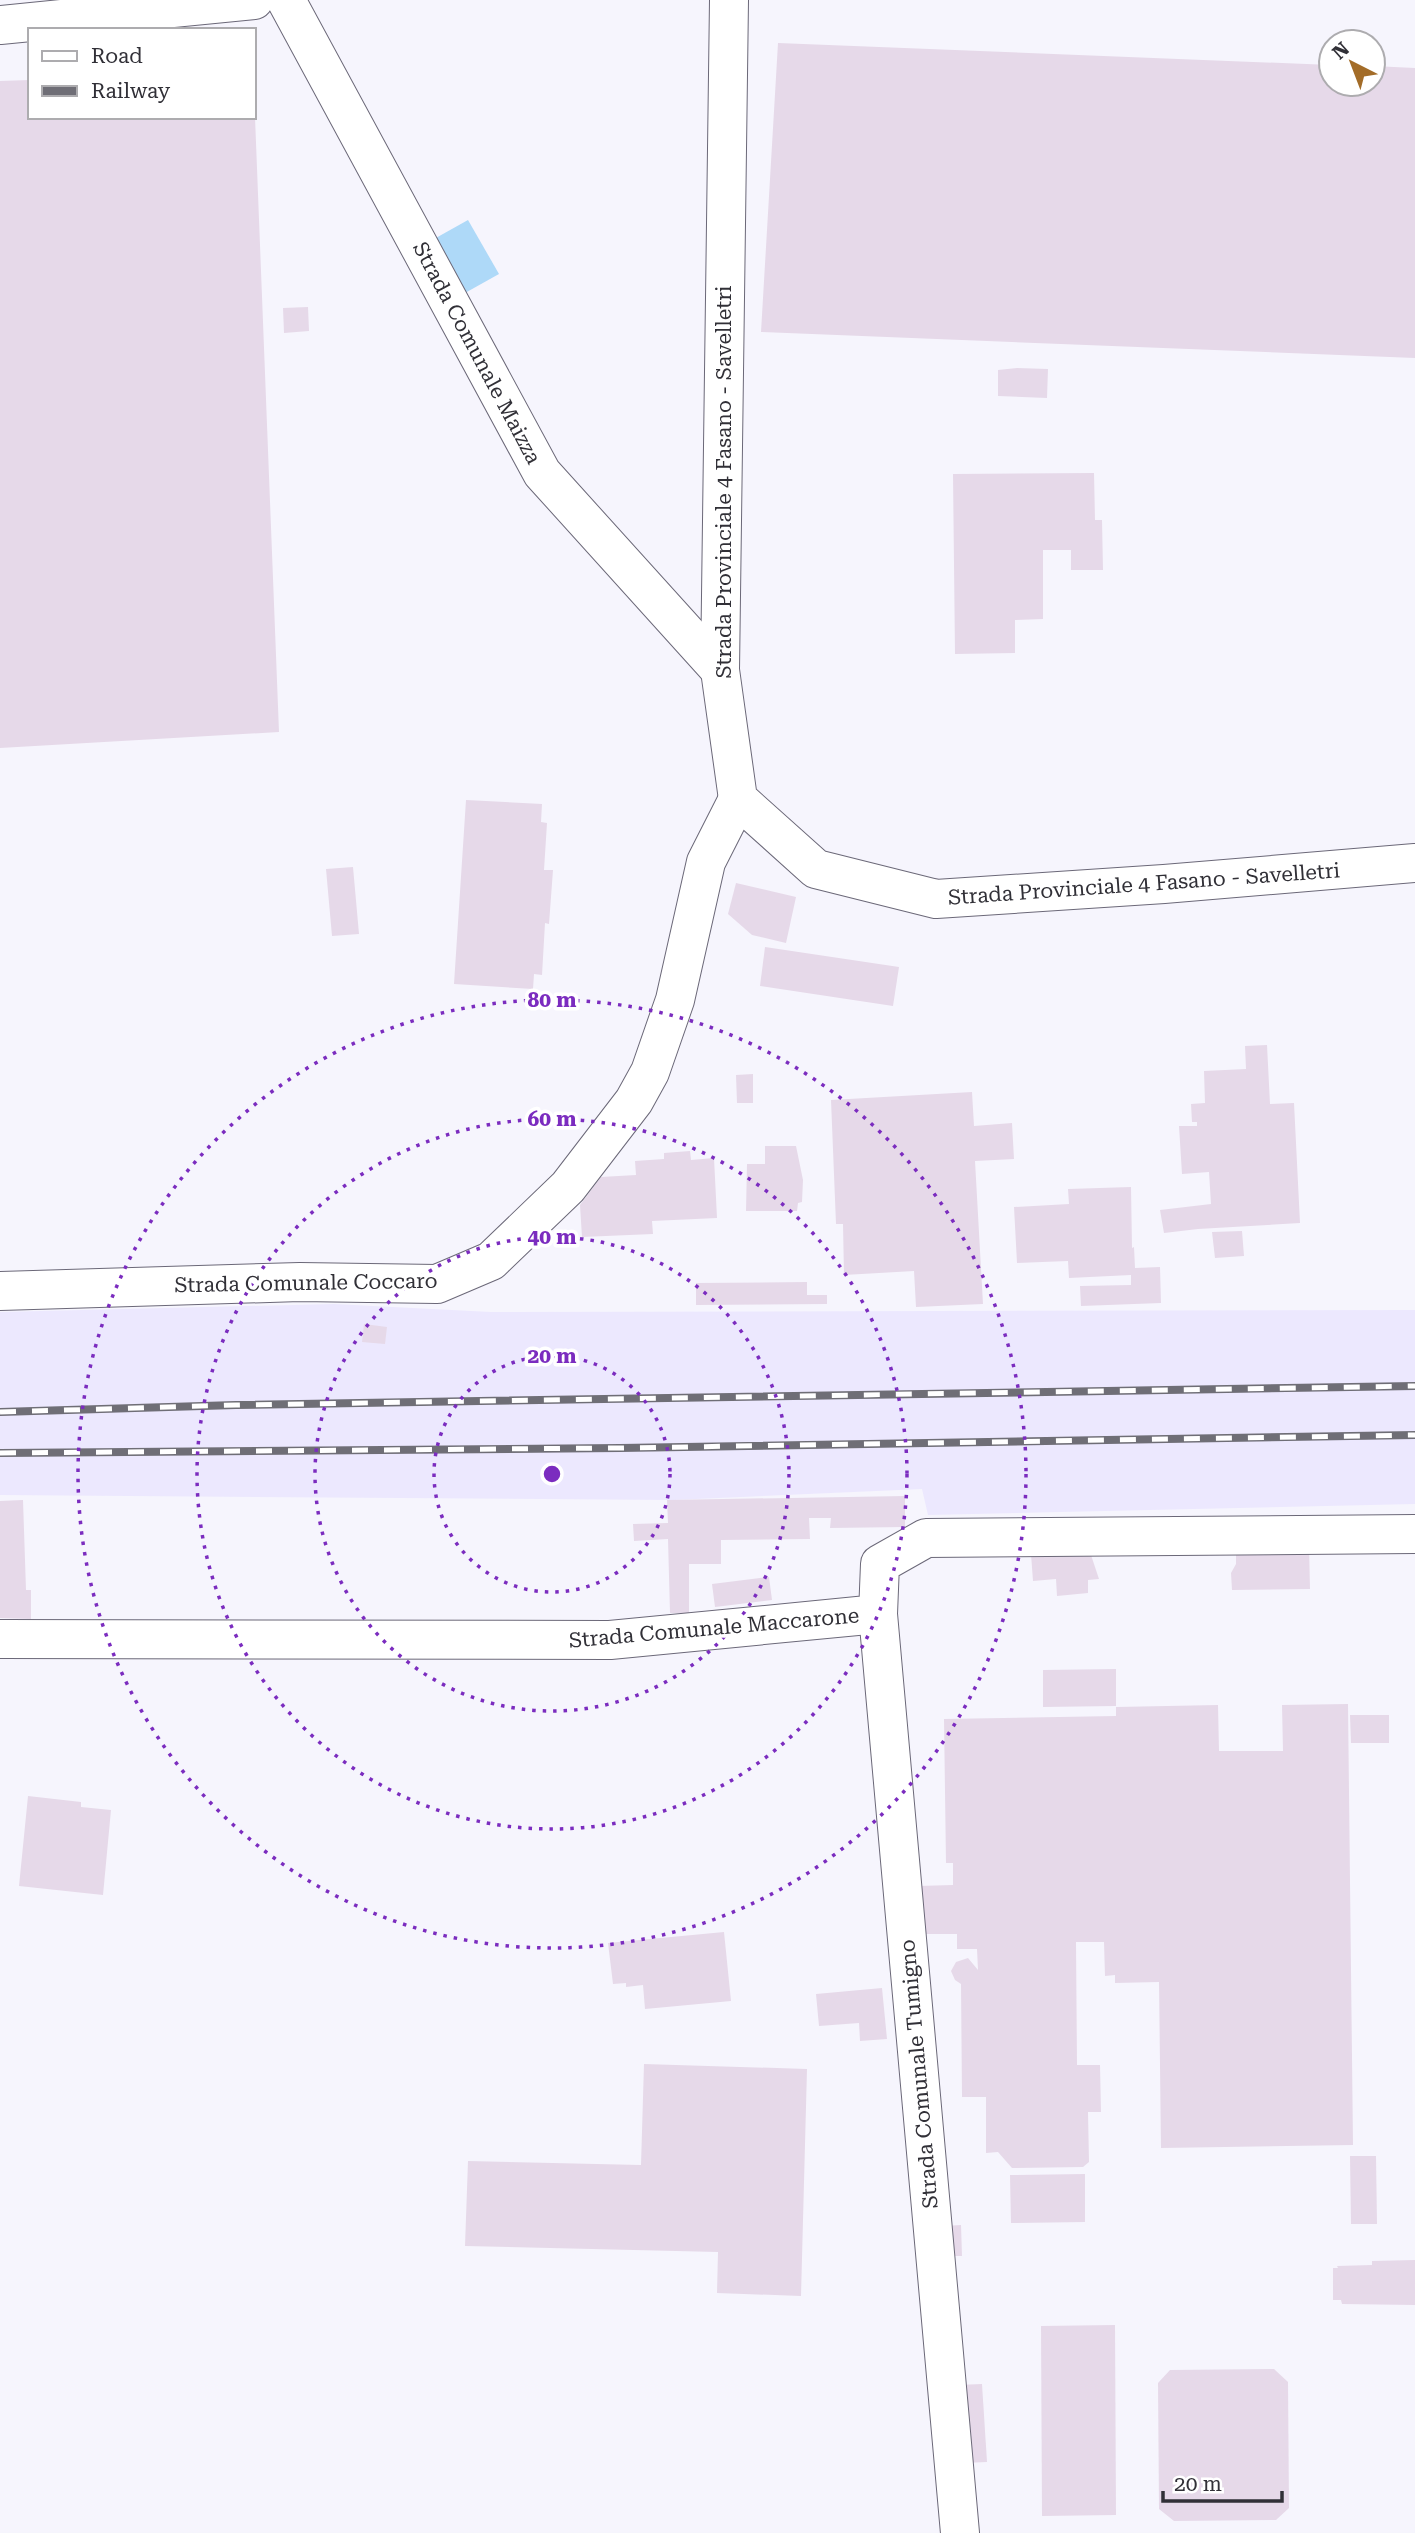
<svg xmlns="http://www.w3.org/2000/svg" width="1415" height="2533" viewBox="0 0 1415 2533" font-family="'Roboto Serif',serif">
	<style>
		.built { fill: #ece8fe }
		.water { fill: #aed9f8 }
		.building { fill: #e6d9e9 }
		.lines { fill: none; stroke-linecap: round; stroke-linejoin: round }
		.minor-casing { stroke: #6b6878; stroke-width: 40 }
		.minor { stroke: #fff; stroke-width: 38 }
		.rail-casing { stroke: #6f6e76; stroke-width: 8 }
		.rail { stroke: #fff; stroke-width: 5; stroke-dasharray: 16; stroke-linecap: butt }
		.ring { fill: none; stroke: #7b2cbf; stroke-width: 3.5; stroke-dasharray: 3.5 7 }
		.labels { text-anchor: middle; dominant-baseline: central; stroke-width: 7; stroke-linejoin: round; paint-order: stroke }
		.street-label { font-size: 21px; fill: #313037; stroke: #fff }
		.centre { fill: #7b2cbf; stroke: #fff; stroke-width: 3.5 }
		.ring-label { font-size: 21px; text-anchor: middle; font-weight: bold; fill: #7b2cbf; stroke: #fff; stroke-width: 7; stroke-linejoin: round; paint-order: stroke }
	</style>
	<rect width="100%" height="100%" fill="#f6f5fd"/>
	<polygon class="built" points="334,1304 491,1312 1415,1310 1415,1504 928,1515 922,1489 673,1500 0,1495 0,1312"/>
	<polygon class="water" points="468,220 499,274 465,293 434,239"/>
	<g class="building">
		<polygon points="778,43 1331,65 1331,84 1373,84 1373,66 1415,68 1415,358 761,332"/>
		<polygon points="30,80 30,117 255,117 279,732 0,748 0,81"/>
		<polygon points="308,307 309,331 284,333 283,308"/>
		<polygon points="1017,368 1048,369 1047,398 998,396 998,370"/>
		<polygon points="1094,473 1095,520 1102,520 1103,570 1071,570 1071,550 1043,550 1043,619 1015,620 1015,653 955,654 953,474"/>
		<polygon points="466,800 542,804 541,822 547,823 544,870 553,870 549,924 545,923 542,975 534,974 533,989 454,984"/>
		<polygon points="353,867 359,934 332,936 326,869"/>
		<polygon points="736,883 796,897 786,943 752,935 728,914"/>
		<polygon points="765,947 899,967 893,1006 760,986"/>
		<polygon points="1267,1045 1270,1104 1294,1103 1300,1223 1198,1229 1164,1233 1160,1210 1211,1204 1209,1172 1182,1174 1179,1126 1197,1126 1197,1122 1192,1122 1191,1104 1205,1103 1204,1071 1246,1069 1245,1046"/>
		<polygon points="753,1074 753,1103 737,1103 736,1075"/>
		<polygon points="972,1092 974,1126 1012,1123 1014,1159 975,1161 983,1304 916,1307 914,1271 844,1275 843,1224 836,1224 831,1100"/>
		<polygon points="765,1146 796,1146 803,1180 802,1202 798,1203 797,1211 746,1211 747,1164 765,1164"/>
		<polygon points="690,1151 691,1160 714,1158 717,1218 652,1221 653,1234 582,1237 580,1205 601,1177 636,1175 635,1161 664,1159 664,1153"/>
		<polygon points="1131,1187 1132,1248 1134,1247 1135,1268 1160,1267 1161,1303 1081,1306 1080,1286 1131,1285 1131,1275 1069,1278 1068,1261 1017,1263 1014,1207 1069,1204 1068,1189"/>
		<polygon points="1242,1231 1244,1256 1215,1258 1212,1232"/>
		<polygon points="807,1282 807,1295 827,1295 827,1304 696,1305 696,1283"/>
		<polygon points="364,1324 387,1327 385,1344 362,1342"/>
		<polygon points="905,1496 905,1527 830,1528 831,1518 809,1518 810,1539 721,1540 721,1564 689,1564 689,1613 670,1613 668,1539 634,1541 633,1524 668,1523 667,1500"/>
		<polygon points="23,1500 26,1590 31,1590 31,1619 0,1618 0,1501"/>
		<polygon points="1309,1546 1310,1589 1232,1590 1231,1573 1236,1564 1236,1548"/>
		<polygon points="1089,1549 1099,1579 1088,1580 1088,1593 1057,1596 1056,1579 1033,1581 1031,1554"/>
		<polygon points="769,1577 772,1600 715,1607 712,1584"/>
		<polygon points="1116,1669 1116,1706 1043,1707 1043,1670"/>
		<polygon points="1348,1704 1353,2145 1161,2148 1159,1982 1115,1983 1115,1975 1105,1976 1104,1942 1076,1942 1077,2065 1100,2065 1101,2112 1088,2112 1089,2162 1083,2167 1012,2168 998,2152 986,2153 986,2097 962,2097 961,1984 955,1980 951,1971 956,1962 968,1958 978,1970 977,1949 957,1949 957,1934 918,1934 918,1886 953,1885 953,1863 946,1863 944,1719 1116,1716 1116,1707 1218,1705 1219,1751 1283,1751 1282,1705"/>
		<polygon points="1350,1715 1389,1715 1389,1743 1351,1743"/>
		<polygon points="28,1796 81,1802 81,1807 111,1810 103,1895 19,1886"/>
		<polygon points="724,1932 731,2001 645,2009 643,1985 626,1987 626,1983 613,1984 608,1943"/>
		<polygon points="882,1988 887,2039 860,2041 859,2023 819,2026 816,1994"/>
		<polygon points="644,2064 807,2069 801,2296 717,2293 718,2252 465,2246 468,2161 641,2165"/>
		<polygon points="1350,2156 1376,2156 1377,2224 1351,2224"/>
		<polygon points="1085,2174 1085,2222 1011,2223 1010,2175"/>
		<polygon points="961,2225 962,2256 945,2256 945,2226"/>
		<polygon points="1415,2260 1415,2305 1342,2304 1341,2300 1333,2300 1333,2268 1338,2268 1337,2266 1372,2265 1372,2261"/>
		<polygon points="1115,2325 1116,2515 1042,2516 1041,2326"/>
		<polygon points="1274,2369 1288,2382 1289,2508 1276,2520 1174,2521 1159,2509 1158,2383 1170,2370"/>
		<polygon points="982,2384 987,2462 963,2463 958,2385"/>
	</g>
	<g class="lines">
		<defs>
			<g id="minor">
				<polyline points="286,0 542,473 720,670"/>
				<polyline points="729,0 720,670 738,799 816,869 936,899 1164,884 1415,863"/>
				<polyline points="0,25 254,0"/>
				<polyline points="0,1291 300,1282 437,1284 491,1261 568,1187 634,1101 650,1072 675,1000 706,862 738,799"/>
				<polyline points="878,1614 960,2533"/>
				<polyline points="0,1639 610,1640 878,1614 880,1564 926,1538 1415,1534"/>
			</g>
		</defs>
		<use href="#minor" class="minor-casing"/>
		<use href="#minor" class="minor"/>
		<defs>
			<g id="rail">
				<polyline points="0,1412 236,1405 1415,1386"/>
				<polyline points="0,1453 620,1448 1415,1435"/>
			</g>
		</defs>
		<use href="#rail" class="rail-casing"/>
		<use href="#rail" class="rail"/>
	</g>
	<g class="ring">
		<circle cx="552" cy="1474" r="118"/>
		<circle cx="552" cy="1474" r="237"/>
		<circle cx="552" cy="1474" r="355"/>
		<circle cx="552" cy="1474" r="474"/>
	</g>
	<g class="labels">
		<g class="street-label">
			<text transform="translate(477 353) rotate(62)">Strada Comunale Maizza</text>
			<text transform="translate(724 482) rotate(-90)">Strada Provinciale 4 Fasano - Savelletri</text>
			<text transform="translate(1144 884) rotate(-4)">Strada Provinciale 4 Fasano - Savelletri</text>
			<text transform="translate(306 1283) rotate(-1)">Strada Comunale Coccaro</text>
			<text transform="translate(714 1628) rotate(-5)">Strada Comunale Maccarone</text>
			<text transform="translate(919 2074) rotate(-95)">Strada Comunale Tumigno</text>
		</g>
	</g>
	<circle cx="552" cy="1474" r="10" class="centre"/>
	<g class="ring-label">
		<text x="552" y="1007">80 m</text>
		<text x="552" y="1126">60 m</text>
		<text x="552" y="1244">40 m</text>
		<text x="552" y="1363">20 m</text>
	</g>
	<rect x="28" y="28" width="228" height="91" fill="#ffffff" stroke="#adacaf" stroke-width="2"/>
	<rect x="42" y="51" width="35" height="10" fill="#ffffff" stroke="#adacaf" stroke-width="2"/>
	<text x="91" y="63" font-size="21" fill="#313037">Road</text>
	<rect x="42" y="86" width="35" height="10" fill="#6f6e76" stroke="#adacaf" stroke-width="2"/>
	<text x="91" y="98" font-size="21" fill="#313037">Railway</text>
	<g transform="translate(1352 63) rotate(318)"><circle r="33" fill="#ffffff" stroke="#adacaf" stroke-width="2"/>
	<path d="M0-5L12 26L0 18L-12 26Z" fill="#a36c28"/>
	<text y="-10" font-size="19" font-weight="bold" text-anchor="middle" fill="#313037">N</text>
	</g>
	<path d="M1163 2491v10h119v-10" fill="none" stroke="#313037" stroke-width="3.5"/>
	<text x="1174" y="2491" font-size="21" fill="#313037" stroke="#ffffff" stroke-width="5" paint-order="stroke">20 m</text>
</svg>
